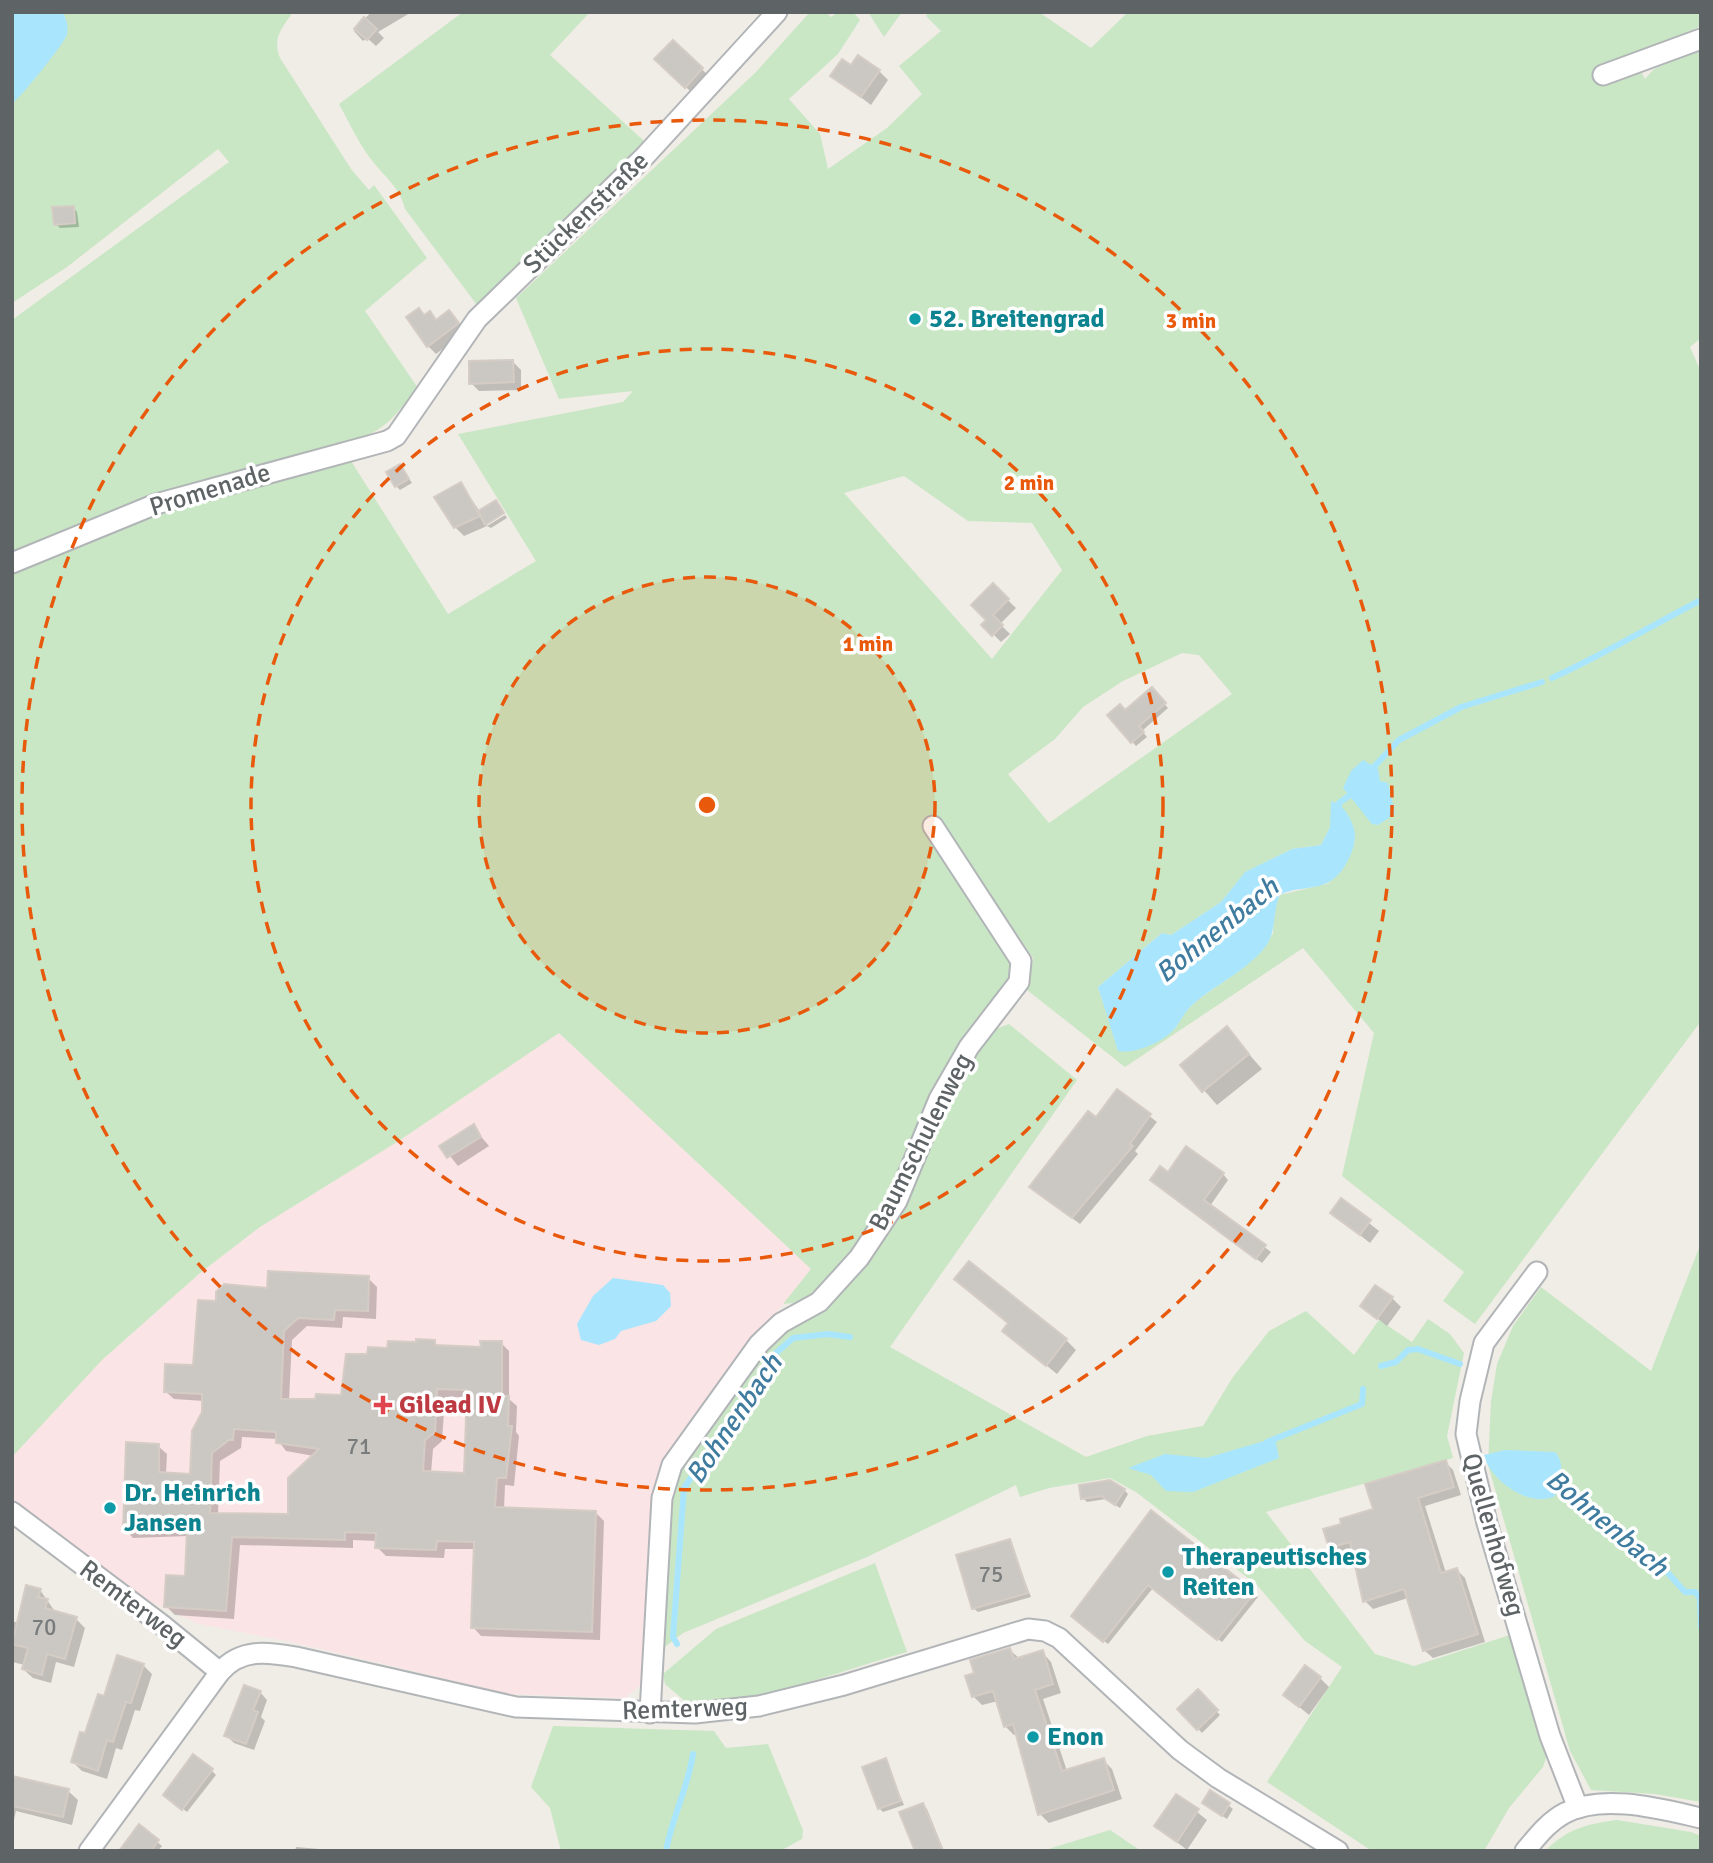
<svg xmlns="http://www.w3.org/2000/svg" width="1713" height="1863" viewBox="0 0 1713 1863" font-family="Signika,sans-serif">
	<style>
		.medical { fill: #fbe4e5 }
		.green { fill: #c9e7c4; fill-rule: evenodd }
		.water { fill: #a9e6fe }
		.shadow { fill: #0003; fill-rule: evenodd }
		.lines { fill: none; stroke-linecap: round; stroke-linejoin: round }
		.stream { stroke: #a9e6fe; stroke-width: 6 }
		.building { fill: #cbc7c3; stroke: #d5cdc5; stroke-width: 2; fill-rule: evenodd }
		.minor-casing { stroke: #b2b5b8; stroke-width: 23 }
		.minor { stroke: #fff; stroke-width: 19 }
		.ring { fill: none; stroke: #e8590c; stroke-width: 3.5; stroke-dasharray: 12 9 }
		.culture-dot { fill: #0f9aa8; stroke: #fff; stroke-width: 2.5 }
		.health-dot { fill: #e0444e; stroke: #fff; stroke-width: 2.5 }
		.labels { text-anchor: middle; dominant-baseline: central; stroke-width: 7; stroke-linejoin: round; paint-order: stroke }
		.number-label { font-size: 23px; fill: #797c7d }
		.street-label { font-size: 26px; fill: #5e6366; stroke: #fff }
		.culture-label { font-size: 26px; font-weight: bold; fill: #0d838f; stroke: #fff; text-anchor: start }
		.health-label { font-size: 26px; font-weight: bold; fill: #be3a42; stroke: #fff; text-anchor: start }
		.water-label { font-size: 28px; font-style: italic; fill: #3f7c9f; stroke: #fff }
		.centre { fill: #e8590c; stroke: #fff; stroke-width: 3.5 }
		.ring-label { font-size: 21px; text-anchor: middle; font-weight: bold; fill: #e8590c; stroke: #fff; stroke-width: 7; stroke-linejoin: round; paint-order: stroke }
	</style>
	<rect width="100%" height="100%" fill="#f0ece6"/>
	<polygon class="medical" points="559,1033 811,1269 755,1339 644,1682 625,1698 510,1694 287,1641 199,1624 149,1601 12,1500 12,1450 102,1360 200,1273 260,1227 397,1142"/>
	<g class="green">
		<path d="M12 12H293C282 28 272 38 280 58L351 169 369 190 374 185 427 258 365 311 418 388C393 418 383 434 344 443L351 461 448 614 536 561 458 434 623 402 633 391 559 399 516 298 756 72 810 12H826L831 17 838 12H853L860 20 838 54 789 99 820 134 828 169 887 128 922 94 899 66 941 31 926 16 929 12H1039L1091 48 1128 12H1701V26L1633 56 1645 79 1654 69 1701 49V338L1690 347 1701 372V1021L1475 1324 1443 1301 1464 1272 1342 1176 1374 1033 1303 948 1125 1067 1027 990 1033 958 943 824 932 832 1017 963 1015 982 890 1195 826 1286 803 1302 783 1304 811 1269 559 1033 397 1142 260 1227 200 1273 102 1360 12 1457V320L229 162 218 149 67 267 12 303ZM904 476 968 521 1032 523 1062 570 992 659 844 493ZM1182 653 1199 655 1232 694 1049 823 1008 774 1055 739 1083 707 1123 681ZM1330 827 1329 883 1280 895 1274 908 1273 934C1260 947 1248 963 1234 974 1213 991 1188 1001 1177 1026L1119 1051 1098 987 1162 933 1171 935 1221 902 1246 872 1292 849 1321 845Z"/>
		<path d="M463 12H590L550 55 644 141 477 305 405 209C400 188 387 179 374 163 360 146 350 124 339 104Z"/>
		<polygon points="868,12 902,12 884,37"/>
		<polygon points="1009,1024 1077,1080 890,1347 1086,1457 1147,1436 1203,1426 1233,1377 1269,1331 1306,1311 1354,1355 1379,1320 1412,1342 1428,1319 1450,1334 1464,1353 1447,1436 1453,1458 1266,1512 1375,1654 1414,1666 1513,1634 1546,1758 1543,1767 1509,1808 1484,1851 1372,1851 1267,1782 1342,1667 1305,1641 1257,1585 1136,1492 1110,1478 1049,1488 1020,1497 1016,1485 867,1557 683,1633 662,1649 668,1497 679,1467 762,1346 866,1258 943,1101 988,1032"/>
		<polygon points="1701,1243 1701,1802 1655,1794 1591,1790 1570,1751 1488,1465 1491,1401 1497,1364 1513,1326 1541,1287 1651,1371"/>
		<path d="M875 1563 907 1652C839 1671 756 1705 686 1702L665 1684 663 1674 716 1629Z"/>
		<polygon points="553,1726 714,1731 726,1748 768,1744 803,1830 802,1839 780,1851 561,1851 550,1808 531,1787"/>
		<path d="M1617 1820 1691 1832 1701 1836V1851H1545C1567 1829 1586 1824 1617 1820Z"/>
		<polygon points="1110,1830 1141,1851 1042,1851"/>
	</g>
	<g class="water">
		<path d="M13 12H63C66 20 69 26 67 34 65 43 21 97 12 104Z"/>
		<polygon points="1363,760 1378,769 1380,781 1388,783 1395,814 1378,825 1372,824 1343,788 1351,771"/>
		<path d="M1331 801C1344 805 1350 816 1354 829 1359 845 1343 877 1327 883 1312 890 1294 887 1280 895 1272 912 1277 931 1266 946 1247 971 1214 985 1191 1006 1182 1015 1178 1028 1168 1035 1155 1045 1134 1054 1118 1051L1098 987 1162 933 1171 935 1221 902 1245 872 1292 849 1321 845 1330 827Z"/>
		<polygon points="613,1278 663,1285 670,1293 671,1306 656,1321 621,1331 615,1339 599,1345 581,1340 577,1324 593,1296"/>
		<polygon points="1275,1438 1279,1458 1193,1492 1166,1491 1151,1475 1128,1468 1165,1454 1206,1458"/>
		<path d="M1505 1450 1555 1452C1566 1464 1560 1482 1555 1496 1529 1509 1489 1479 1484 1455Z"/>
	</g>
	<g class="shadow">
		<polygon points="371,12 410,13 378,32 384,38 376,46 367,38 363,41 354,31"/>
		<polygon points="673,42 710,77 693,94 657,59"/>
		<polygon points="879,71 888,80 871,105 833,76"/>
		<polygon points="73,207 77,212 79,227 60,228 56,224"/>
		<polygon points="430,313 437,321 457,320 465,332 436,354 428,346 425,317"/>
		<polygon points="512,361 521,370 521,390 479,391 471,383"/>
		<polygon points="400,466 412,483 400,490 396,486"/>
		<polygon points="461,484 487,522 487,526 464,536 455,527"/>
		<polygon points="505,515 507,518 491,528 487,526"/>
		<polygon points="993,586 1016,608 1000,624 1010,634 1001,642 984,625 989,620"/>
		<polygon points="1151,689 1168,708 1142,731 1147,737 1136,746 1109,715 1125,712"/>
		<polygon points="1227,1029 1262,1069 1217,1105 1182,1065"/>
		<polygon points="1118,1092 1157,1122 1135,1151 1138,1154 1080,1224 1038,1193"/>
		<polygon points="473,1127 489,1146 458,1166 442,1146"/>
		<polygon points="1168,1174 1223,1174 1228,1180 1210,1206 1271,1252 1262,1263 1158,1186"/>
		<polygon points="1341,1201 1379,1231 1370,1243 1332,1213"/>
		<path d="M368 1278 377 1287 376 1319 343 1317 342 1328 307 1326 292 1340 289 1401 342 1397 369 1356 388 1349 434 1342 440 1347 482 1348 501 1343 509 1351V1399L517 1406 516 1432 519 1436 514 1486 505 1485 504 1509 596 1513 604 1521 600 1640 481 1636 473 1627 476 1549H445L444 1558 386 1556 377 1547V1541L353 1540V1548L240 1545 234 1619 175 1615 166 1606 186 1578 188 1536 133 1538 125 1529 158 1446 167 1454 166 1474 192 1476 204 1401 174 1399 165 1391 195 1366 218 1303 269 1289ZM445 1397H468L466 1475 431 1473 433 1449 442 1441ZM242 1437 277 1439 286 1451 314 1456 289 1515H218L220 1461 241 1448Z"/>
		<polygon points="1392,1298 1401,1307 1387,1326 1362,1306"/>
		<polygon points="1004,1331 1066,1340 1076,1350 1057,1374"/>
		<polygon points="1445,1462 1453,1470 1461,1495 1425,1506 1446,1573 1457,1570 1465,1578 1485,1642 1433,1658 1424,1650 1408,1598 1373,1609 1365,1601 1354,1550 1339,1555 1330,1547 1343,1525 1375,1510"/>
		<polygon points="1124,1490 1128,1494 1120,1508 1106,1499 1087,1502 1083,1498"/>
		<polygon points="1152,1513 1258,1597 1222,1642 1153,1588 1108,1644 1077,1620"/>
		<polygon points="1009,1541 1031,1597 978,1612 973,1608"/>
		<polygon points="40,1590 56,1613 76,1619 85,1628 74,1667 56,1662 51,1683 33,1678 23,1669 25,1665 12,1662 12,1621 18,1623"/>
		<polygon points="1010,1650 1020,1659 1042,1652 1051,1662 1061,1693 1043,1699 1067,1771 1103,1760 1112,1769 1122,1799 1049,1823 1040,1814 1018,1734 1014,1735 1005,1726 998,1701 982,1705 973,1696 976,1675"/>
		<polygon points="143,1665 152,1674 140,1711 135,1710 122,1750 116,1748 107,1779 82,1771 73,1762 105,1698"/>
		<polygon points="1320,1678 1329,1687 1309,1715 1285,1695"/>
		<polygon points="1197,1691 1220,1715 1202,1733 1179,1709"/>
		<polygon points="260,1692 267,1700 261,1717 265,1721 254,1750 234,1743 226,1735"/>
		<polygon points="885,1760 904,1805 883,1812 879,1808"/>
		<polygon points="212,1771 216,1775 187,1812 169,1798"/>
		<polygon points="12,1787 68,1791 78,1800 72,1825 16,1811 12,1829"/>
		<polygon points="1211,1792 1233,1809 1227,1819 1204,1803"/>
		<polygon points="1177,1796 1207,1820 1187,1850 1156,1826"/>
		<polygon points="923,1805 927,1809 944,1851 917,1851"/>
		<polygon points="140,1827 162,1846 158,1851 122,1851"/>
		<polygon points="296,1847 343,1851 295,1851"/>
	</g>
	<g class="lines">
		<g class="stream">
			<path d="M1552 678C1603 655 1651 626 1701 600"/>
			<polyline points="1370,771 1399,740 1461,707 1542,682"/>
			<polyline points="1339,810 1339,803 1353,793"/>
			<polyline points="1381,1366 1396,1362 1408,1350 1418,1349 1460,1364"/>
			<polyline points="1267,1442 1362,1404 1363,1389"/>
			<polyline points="1552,1480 1585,1499 1638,1551 1658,1562 1685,1592 1695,1592 1700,1598 1701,1627"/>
			<polyline points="677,1644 673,1637 684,1488 775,1354 793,1338 828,1334 850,1337"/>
			<path d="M666 1851C672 1817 688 1788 693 1754"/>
		</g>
	</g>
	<g class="building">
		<polygon points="364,17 377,29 367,40 354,29"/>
		<polygon points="673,40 703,68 685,88 654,59"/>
		<polygon points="858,55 880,70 861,97 830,76 842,59 851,65"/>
		<polygon points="74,206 75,223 54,225 52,207"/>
		<polygon points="419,308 424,315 430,311 436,320 449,310 459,323 427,347 406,317"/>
		<polygon points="513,360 514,382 469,384 469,361"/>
		<polygon points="400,464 409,479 395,487 386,472"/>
		<polygon points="461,482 480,516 454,528 434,497"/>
		<polygon points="496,500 504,513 485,525 478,511"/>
		<polygon points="993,583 1009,599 993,615 1003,625 992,636 981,625 986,620 971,605"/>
		<polygon points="1152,687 1166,703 1139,726 1144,732 1131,743 1107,715 1120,704 1125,710"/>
		<polygon points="1227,1026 1249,1054 1202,1092 1180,1065"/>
		<polygon points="1117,1089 1151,1114 1130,1144 1133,1146 1072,1218 1029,1187 1088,1111 1096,1117"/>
		<polygon points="474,1124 481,1137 447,1158 439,1146"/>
		<polygon points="1186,1146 1224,1173 1204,1200 1266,1245 1256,1259 1150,1180 1160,1166 1168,1172"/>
		<polygon points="1341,1198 1371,1220 1360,1235 1330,1213"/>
		<polygon points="969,1261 1067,1339 1046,1366 1002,1331 1008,1323 954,1279"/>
		<path d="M268 1271 369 1276 368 1311 335 1310 334 1320 298 1318 284 1331 281 1399H315L316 1394 341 1395 346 1354H367L368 1347 387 1348 388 1341 416 1342V1339L435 1340V1345L481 1347 480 1341H502V1396H509L508 1426H512L506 1478H497L495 1507 596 1511 592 1632 471 1628 474 1542 437 1541 436 1550 375 1548 376 1533 345 1532V1540L232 1537 226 1611 164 1607 166 1575 185 1576 187 1528 123 1530 126 1442 159 1444V1472L190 1474 192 1431 202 1412V1394L164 1392 165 1364 193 1365 198 1300 216 1301V1292L224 1284 267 1288ZM437 1389 467 1390 464 1473 423 1471 425 1440 435 1432ZM234 1429 276 1432V1443L319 1449 288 1478V1514L210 1513 212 1453 229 1440H233Z"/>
		<polygon points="1375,1285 1393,1297 1377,1319 1360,1306"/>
		<polygon points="1446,1460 1454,1487 1418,1498 1441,1573 1457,1568 1478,1634 1423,1651 1404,1589 1363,1602 1350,1542 1329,1548 1323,1529 1341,1524 1340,1519 1373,1509 1365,1484"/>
		<polygon points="1110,1480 1125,1489 1115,1505 1101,1496 1081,1499 1079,1485"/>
		<polygon points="1151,1510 1255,1592 1217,1640 1148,1585 1103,1642 1071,1616"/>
		<polygon points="1010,1539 1028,1593 972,1609 956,1555"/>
		<polygon points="26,1585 41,1589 38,1597 48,1599 45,1608 77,1617 65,1659 47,1654 42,1675 22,1669 28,1648 12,1644"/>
		<polygon points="1010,1648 1014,1659 1043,1650 1053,1684 1035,1690 1062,1771 1104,1758 1114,1790 1038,1815 1013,1724 1004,1727 993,1691 972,1697 965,1676 974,1673 970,1660"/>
		<polygon points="117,1655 144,1664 131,1703 126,1702 113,1742 107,1740 98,1771 71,1762 80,1732 85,1733 98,1694 104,1696"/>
		<polygon points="1305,1665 1321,1677 1299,1707 1283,1695"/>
		<polygon points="244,1685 261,1691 253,1710 258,1712 246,1744 224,1736"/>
		<polygon points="1198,1689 1218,1710 1197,1730 1177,1709"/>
		<polygon points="193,1754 213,1769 182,1810 163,1795"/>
		<polygon points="886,1758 901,1801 878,1809 862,1767"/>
		<polygon points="12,1776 69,1789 63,1817 12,1806"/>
		<polygon points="1210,1790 1230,1803 1222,1816 1202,1803"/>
		<polygon points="1176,1794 1199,1809 1177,1842 1154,1826"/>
		<polygon points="923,1803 943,1851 915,1851 899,1812"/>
		<polygon points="139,1824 159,1840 151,1851 119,1851"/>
	</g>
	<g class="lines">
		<defs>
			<g id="minor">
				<polyline points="1603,75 1701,39"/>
				<polyline points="12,563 156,504 387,441 396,436 477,319 645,156 777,12"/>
				<polyline points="1537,1272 1484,1343 1470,1401 1466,1434 1487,1523 1550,1736 1578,1808"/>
				<polyline points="12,1512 161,1624 220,1672"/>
				<polyline points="650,1713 662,1498 672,1465 759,1344 781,1323 819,1302 859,1258 897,1201 939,1099 969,1047 1019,982 1021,961 933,826"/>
				<path d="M89 1851 220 1672C241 1648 267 1652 296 1657L516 1707 695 1713 759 1706 844 1685 1028 1629 1045 1631 1059 1638 1180 1750 1218 1778 1338 1851"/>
				<path d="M1525 1851C1537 1837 1548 1822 1565 1813 1603 1793 1661 1809 1701 1818"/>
			</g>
		</defs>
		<use href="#minor" class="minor-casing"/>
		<use href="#minor" class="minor"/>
	</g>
	<circle cx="707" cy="805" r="228" fill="#e8590c" fill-opacity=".12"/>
	<g class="ring">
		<circle cx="707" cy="805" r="228"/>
		<circle cx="707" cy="805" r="456"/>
		<circle cx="707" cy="805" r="685"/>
	</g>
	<g class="culture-dot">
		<circle cx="915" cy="319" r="7"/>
		<circle cx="110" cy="1508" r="7"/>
		<circle cx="1168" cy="1572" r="7"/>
		<circle cx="1033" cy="1737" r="7"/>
	</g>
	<path class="health-dot" d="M379.5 1394.5h7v7h7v7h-7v7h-7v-7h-7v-7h7z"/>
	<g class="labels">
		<g class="number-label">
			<text x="359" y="1446">71</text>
			<text x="991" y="1574">75</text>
			<text x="44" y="1627">70</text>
		</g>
		<g class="street-label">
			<text transform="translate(586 213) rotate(-44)">Stückenstraße</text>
			<text transform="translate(210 490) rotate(-17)">Promenade</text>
			<text transform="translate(921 1142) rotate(-63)">Baumschulenweg</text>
			<text transform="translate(1493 1535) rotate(74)">Quellenhofweg</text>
			<text transform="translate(133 1604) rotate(37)">Remterweg</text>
			<text transform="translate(685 1709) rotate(-2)">Remterweg</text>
		</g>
		<g class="culture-label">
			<text x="929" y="319">52. Breitengrad</text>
			<text x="124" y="1493">Dr. Heinrich<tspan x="124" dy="30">Jansen</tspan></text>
			<text x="1182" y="1557">Therapeutisches<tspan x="1182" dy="30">Reiten</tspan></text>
			<text x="1047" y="1737">Enon</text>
		</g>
		<g class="health-label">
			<text x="399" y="1405">Gilead IV</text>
		</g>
		<g class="water-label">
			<text transform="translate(1217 930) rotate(-39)">Bohnenbach</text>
			<text transform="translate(734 1419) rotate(-56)">Bohnenbach</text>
			<text transform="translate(1607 1523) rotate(40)">Bohnenbach</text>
		</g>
	</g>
	<circle cx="707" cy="805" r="10" class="centre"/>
	<g class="ring-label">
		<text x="1191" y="328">3 min</text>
		<text x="1029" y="490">2 min</text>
		<text x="868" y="651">1 min</text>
	</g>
	<rect width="1713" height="1863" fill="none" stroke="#5e6366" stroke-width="28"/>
</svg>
